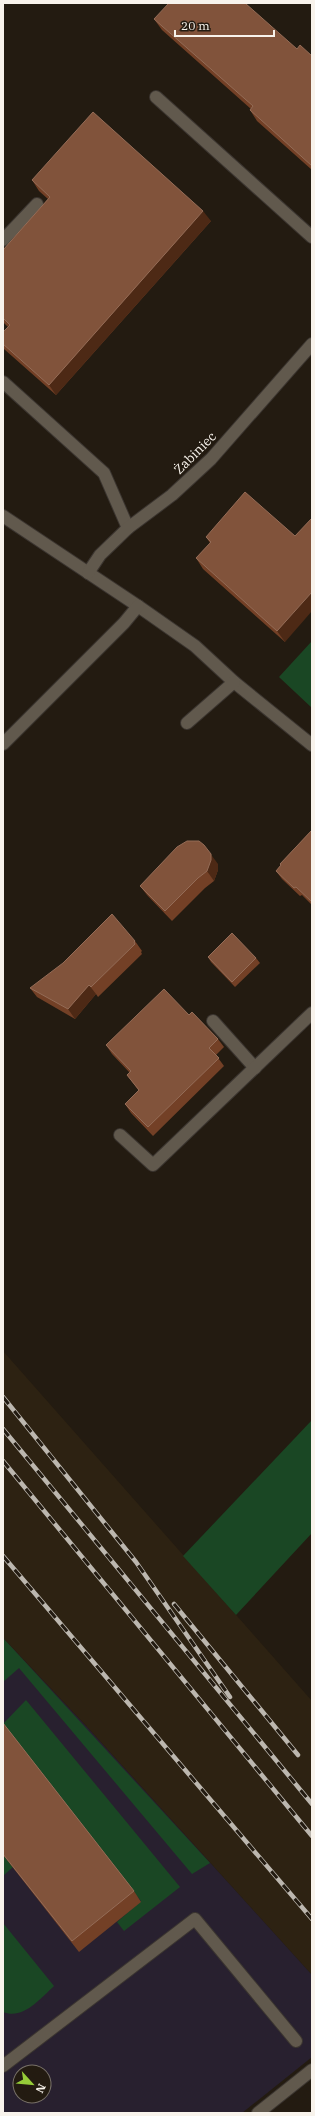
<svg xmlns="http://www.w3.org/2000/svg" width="315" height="2116" viewBox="0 0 315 2116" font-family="'IBM Plex Serif',serif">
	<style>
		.built { fill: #2d2212 }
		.education { fill: #28202f; fill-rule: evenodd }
		.green { fill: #1a4724 }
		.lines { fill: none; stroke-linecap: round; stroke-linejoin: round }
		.minor-casing { stroke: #3b3530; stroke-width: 14 }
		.minor { stroke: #61594d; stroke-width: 12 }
		.rail-casing { stroke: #bcb7af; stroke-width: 4.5 }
		.rail { stroke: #231b11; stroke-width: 3; stroke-dasharray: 9; stroke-linecap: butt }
		.wall { fill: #734026 }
		.shaded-wall { fill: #4d2915 }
		.building { fill: #81533b; stroke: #946c57 }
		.labels { text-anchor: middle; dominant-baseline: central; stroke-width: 3.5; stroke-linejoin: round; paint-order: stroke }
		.street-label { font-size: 13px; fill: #f8f3ec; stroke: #231b11 }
	</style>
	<rect width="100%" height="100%" fill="#231b11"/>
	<polygon class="built" points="3,1351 312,1701 312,1975 88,1728 3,1638"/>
	<path class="education" d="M3 1638 88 1728 312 1975V2057L242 2113H3ZM20 2072H44V2096H20Z"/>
	<g class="green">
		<polygon points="312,641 312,708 279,677"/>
		<polygon points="312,1420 312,1533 236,1615 183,1556"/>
		<polygon points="3,1638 28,1665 210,1863 192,1874 19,1668 3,1682"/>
		<polygon points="26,1700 180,1887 124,1931 117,1922 141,1901 3,1724"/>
		<polygon points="3,1855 13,1867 3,1876"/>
		<path d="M3 1923 54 1986C40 1999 23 2020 3 2012Z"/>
	</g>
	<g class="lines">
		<defs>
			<g id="minor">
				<polyline points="156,97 312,237"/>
				<polyline points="3,240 37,204"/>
				<polyline points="3,382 104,473 128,528"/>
				<polyline points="3,516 138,606 195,646 234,682 312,745"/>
				<polyline points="88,573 100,555 128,528 172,495 211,459 312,344"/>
				<polyline points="187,723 234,682"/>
				<polyline points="3,744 124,623 138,606"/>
				<polyline points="213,1021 255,1068"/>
				<polyline points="120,1135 153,1165 312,1013"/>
				<polyline points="3,2066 195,1919 296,2041"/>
				<polyline points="258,2113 312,2070"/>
			</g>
		</defs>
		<use href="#minor" class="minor-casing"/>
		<use href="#minor" class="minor"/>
		<defs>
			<g id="rail">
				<polyline points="3,1397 136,1562 230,1697"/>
				<polyline points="3,1429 312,1804"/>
				<polyline points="3,1461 312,1836"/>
				<polyline points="3,1556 312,1919"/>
				<polyline points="174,1604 298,1755"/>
			</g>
		</defs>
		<use href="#rail" class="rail-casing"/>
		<use href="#rail" class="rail"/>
	</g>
	<g class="wall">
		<polygon points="154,19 297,49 312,56 312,170 257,121 250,110 251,109 162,30"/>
		<polygon points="32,180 211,221 56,395 4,349 3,347 3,332 8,327 3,322 3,250 48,199 39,191"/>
		<polygon points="295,536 285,642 203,569 196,558 210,543 206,537"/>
		<polygon points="312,830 312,905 302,895 300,896 282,879 276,871 281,865 280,864"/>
		<polygon points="218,864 218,870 214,881 205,888 172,921 147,895 140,886"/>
		<polygon points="135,941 142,951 141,952 142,954 98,997 96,994 75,1019 37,997 30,988"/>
		<polygon points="208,957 256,958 260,963 235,987 211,962"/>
		<polygon points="189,1015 218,1039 224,1047 216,1055 224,1066 153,1136 131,1113 125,1104 139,1091 127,1075 130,1073 112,1054 106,1045"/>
		<polygon points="3,1723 134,1891 141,1902 79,1952 3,1855"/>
	</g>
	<g class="shaded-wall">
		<polygon points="203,211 211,221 56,395 49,385"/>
		<polygon points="312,592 312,611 285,642 277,631"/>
		<polygon points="204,845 218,864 218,870 214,881 207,871"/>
		<polygon points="89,985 96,994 75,1019 68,1009"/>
	</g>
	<g class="building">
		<polygon points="169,3 245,3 297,49 300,45 312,56 312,166 250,110 253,106 154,19"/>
		<polygon points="93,112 203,211 49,385 3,344 3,332 10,325 3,318 3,250 50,197 32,180"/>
		<polygon points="245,492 295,536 312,518 312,592 277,631 196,558 211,542 206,537"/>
		<polygon points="312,830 312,902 296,887 294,888 276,871 281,865 280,864"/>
		<polygon points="187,841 199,841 204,845 211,854 211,860 207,871 198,878 165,911 140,886 177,847"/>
		<polygon points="112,914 135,941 134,942 135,944 91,987 89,985 68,1009 30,988 63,963"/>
		<polygon points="232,933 256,958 232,982 208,957"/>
		<polygon points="164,989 189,1015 192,1012 218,1039 209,1048 219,1058 148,1127 125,1104 139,1090 127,1075 131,1071 106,1045"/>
		<polygon points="3,1723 134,1891 72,1941 3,1854"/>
	</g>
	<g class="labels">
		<g class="street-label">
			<text transform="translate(195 453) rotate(-45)">Żabiniec</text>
		</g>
	</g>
	<rect width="315" height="2116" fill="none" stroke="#f8f3ec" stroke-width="8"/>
	<g transform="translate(32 2084) rotate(117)"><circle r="19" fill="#231b11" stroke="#787169"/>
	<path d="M0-3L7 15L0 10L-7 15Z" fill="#96cc39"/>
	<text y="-6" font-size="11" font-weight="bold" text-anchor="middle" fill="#f8f3ec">N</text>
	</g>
	<path d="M175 30v6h99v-6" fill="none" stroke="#f8f3ec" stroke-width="2"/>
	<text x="181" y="30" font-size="12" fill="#f8f3ec" stroke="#231b11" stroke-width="3" paint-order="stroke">20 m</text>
</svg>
